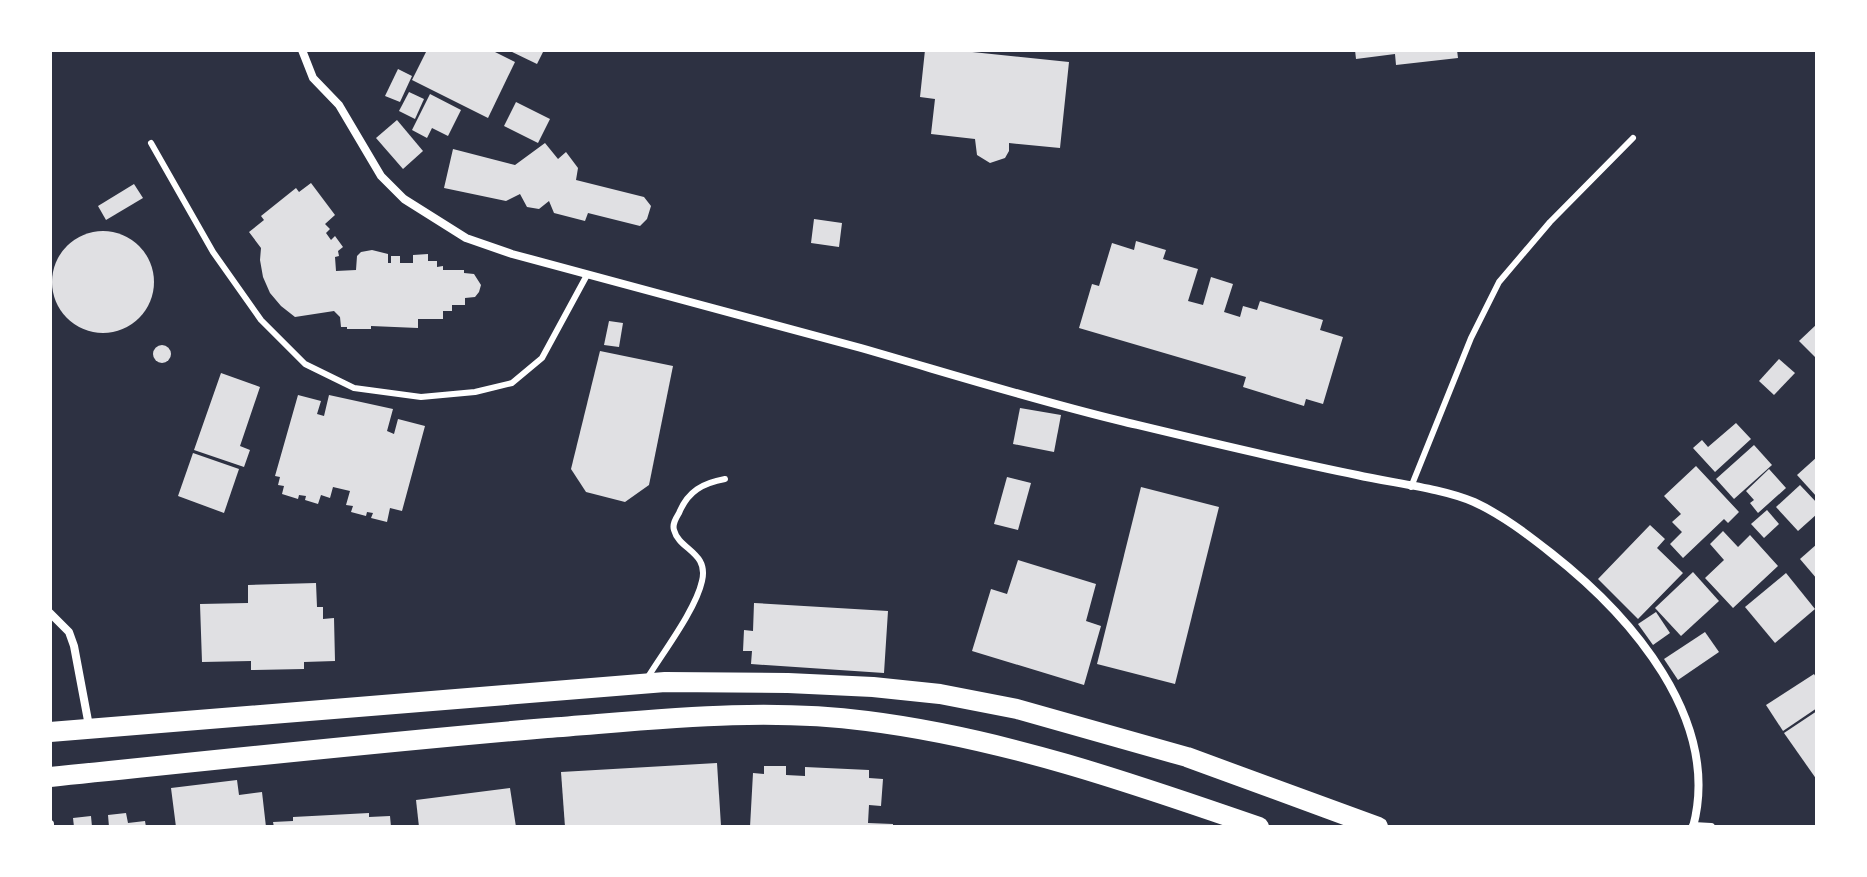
<svg xmlns="http://www.w3.org/2000/svg" width="1867" height="877" viewBox="0 0 1867 877" font-family="Montserrat,sans-serif">
	<style>
		.building { fill: #e0e0e3 }
		.lines { fill: none; stroke-linecap: round; stroke-linejoin: round }
		.service { stroke: #fff; stroke-width: 6 }
		.minor { stroke: #fff; stroke-width: 8 }
		.primary { stroke: #fff; stroke-width: 20 }
	</style>
	<rect width="100%" height="100%" fill="#2d3142"/>
	<g class="building">
		<polygon points="427,50 491,50 515,62 488,118 412,80"/>
		<polygon points="508,50 544,50 537,64"/>
		<polygon points="925,50 953,50 1069,62 1060,148 1009,143 1009,151 1005,158 990,163 977,155 975,139 931,134 935,99 920,97"/>
		<polygon points="1355,50 1457,50 1458,58 1396,65 1395,54 1356,59"/>
		<polygon points="398,69 412,76 400,102 385,96"/>
		<polygon points="409,92 424,99 415,119 399,111"/>
		<polygon points="430,94 461,110 448,136 432,128 427,138 412,130"/>
		<polygon points="516,102 550,119 538,143 504,126"/>
		<polygon points="397,120 423,151 403,169 376,138"/>
		<polygon points="545,143 558,159 566,152 578,168 576,180 644,197 651,206 647,219 640,226 588,213 585,221 554,213 549,201 539,209 527,207 520,194 506,201 444,188 453,149 515,165"/>
		<polygon points="311,183 335,215 325,224 330,229 326,233 331,240 335,236 343,247 338,251 339,256 335,257 336,271 356,270 357,256 361,252 372,250 388,254 388,263 391,263 391,256 400,256 400,263 413,263 413,255 428,254 428,261 437,261 437,267 443,266 443,270 464,270 464,273 474,274 481,285 479,292 475,297 465,298 465,305 452,305 452,311 443,311 443,319 418,319 418,328 371,326 371,329 347,329 347,327 341,327 340,317 334,311 295,317 281,306 270,293 263,277 260,260 261,248 249,232 264,220 261,216 296,188 299,192"/>
		<polygon points="134,184 143,198 106,220 98,206"/>
		<polygon points="814,219 842,223 839,247 811,243"/>
		<circle cx="103" cy="282" r="51"/>
		<polygon points="1136,241 1166,250 1163,259 1198,269 1188,301 1203,305 1211,277 1233,284 1224,312 1240,317 1243,306 1257,310 1260,301 1323,320 1320,330 1343,337 1323,404 1306,399 1304,406 1243,387 1246,377 1079,328 1092,284 1099,286 1112,243 1134,250"/>
		<polygon points="609,321 623,323 619,347 604,345"/>
		<polygon points="1817,324 1817,359 1799,341"/>
		<circle cx="162" cy="354" r="9"/>
		<polygon points="600,351 673,366 649,485 625,502 586,492 571,469"/>
		<polygon points="1779,359 1795,373 1774,395 1759,381"/>
		<polygon points="221,373 260,387 240,446 250,450 244,467 194,450"/>
		<polygon points="298,395 321,401 317,414 324,416 329,395 393,409 387,431 394,434 398,419 425,426 402,511 390,508 387,522 371,518 373,513 367,512 366,516 351,512 353,506 346,505 350,491 333,487 330,498 321,495 318,504 305,500 306,496 299,495 298,499 282,494 284,486 278,485 280,477 275,476"/>
		<polygon points="1020,408 1061,415 1054,452 1013,444"/>
		<polygon points="1736,423 1751,439 1715,472 1693,448 1702,440 1708,447"/>
		<polygon points="1754,445 1772,465 1734,499 1716,479"/>
		<polygon points="193,453 239,469 224,513 178,496"/>
		<polygon points="1817,457 1817,497 1797,475"/>
		<polygon points="1696,466 1739,512 1728,523 1724,519 1683,558 1670,544 1682,532 1672,522 1681,514 1664,496"/>
		<polygon points="1769,469 1786,488 1758,513 1750,503 1754,500 1746,491"/>
		<polygon points="1007,477 1031,483 1018,530 994,524"/>
		<polygon points="1800,485 1817,503 1817,514 1798,531 1776,507"/>
		<polygon points="1141,487 1219,507 1175,684 1097,664"/>
		<polygon points="1767,510 1779,524 1764,538 1751,524"/>
		<polygon points="1650,525 1665,539 1657,548 1683,573 1638,619 1598,579"/>
		<polygon points="1723,531 1738,547 1750,535 1778,566 1733,608 1705,578 1724,560 1710,544"/>
		<polygon points="1817,544 1817,579 1800,559"/>
		<polygon points="1018,560 1096,584 1086,621 1101,626 1084,685 972,651 991,589 1007,594"/>
		<polygon points="1693,572 1719,601 1681,636 1655,608"/>
		<polygon points="1786,573 1815,609 1775,643 1745,607"/>
		<polygon points="316,583 317,607 323,607 323,619 334,618 335,661 304,662 304,669 251,670 251,661 202,662 200,604 248,603 248,585"/>
		<polygon points="754,603 888,611 884,673 751,664 752,651 743,651 744,630 753,631"/>
		<polygon points="1656,612 1670,633 1653,645 1638,624"/>
		<polygon points="1705,632 1719,652 1678,680 1664,659"/>
		<polygon points="1814,674 1817,679 1817,708 1783,731 1766,705"/>
		<polygon points="1817,711 1817,780 1784,733"/>
		<polygon points="717,763 721,826 565,827 561,772"/>
		<polygon points="764,766 786,766 786,775 805,776 805,767 869,770 869,778 883,779 881,806 869,805 868,823 893,824 893,827 750,827 753,773 764,774"/>
		<polygon points="237,780 239,795 262,792 266,827 176,827 171,788"/>
		<polygon points="510,788 516,827 419,827 416,800"/>
		<polygon points="126,813 128,823 145,821 146,827 109,827 108,815"/>
		<polygon points="369,813 369,817 390,816 391,827 274,827 273,822 293,821 293,817"/>
		<polygon points="91,816 92,827 74,827 73,818"/>
	</g>
	<g class="lines">
		<g class="service">
			<polyline points="151,143 213,252 261,320 305,364 354,388 421,397 475,392 512,383 542,358 587,275"/>
			<polyline points="1411,487 1471,338 1499,282 1550,222 1633,138"/>
			<path d="M648 677C664 651 696 609 702 581 709 552 679 550 674 530 672 524 676 518 679 513 688 491 703 483 725 479"/>
		</g>
		<g class="minor">
			<path d="M302 50 313 78 339 105 381 176 404 199 466 238 512 254C628 286 745 316 861 348 948 373 1034 400 1121 421 1200 440 1278 459 1357 475 1392 483 1442 488 1474 502 1502 515 1527 534 1551 553 1630 615 1722 719 1693 827"/>
			<polyline points="50,613 69,632 74,646 89,726"/>
			<polyline points="50,824 50,827"/>
			<polyline points="1693,826 1711,827"/>
		</g>
		<g class="primary">
			<polyline points="50,732 665,682 788,683 873,687 940,694 1017,709 1187,757 1378,827"/>
			<path d="M50 777C216 760 381 742 547 728 654 720 760 707 867 721 1002 738 1132 783 1259 827"/>
		</g>
	</g>
	<rect width="1867" height="877" fill="none" stroke="#ffffff" stroke-width="104"/>
</svg>
